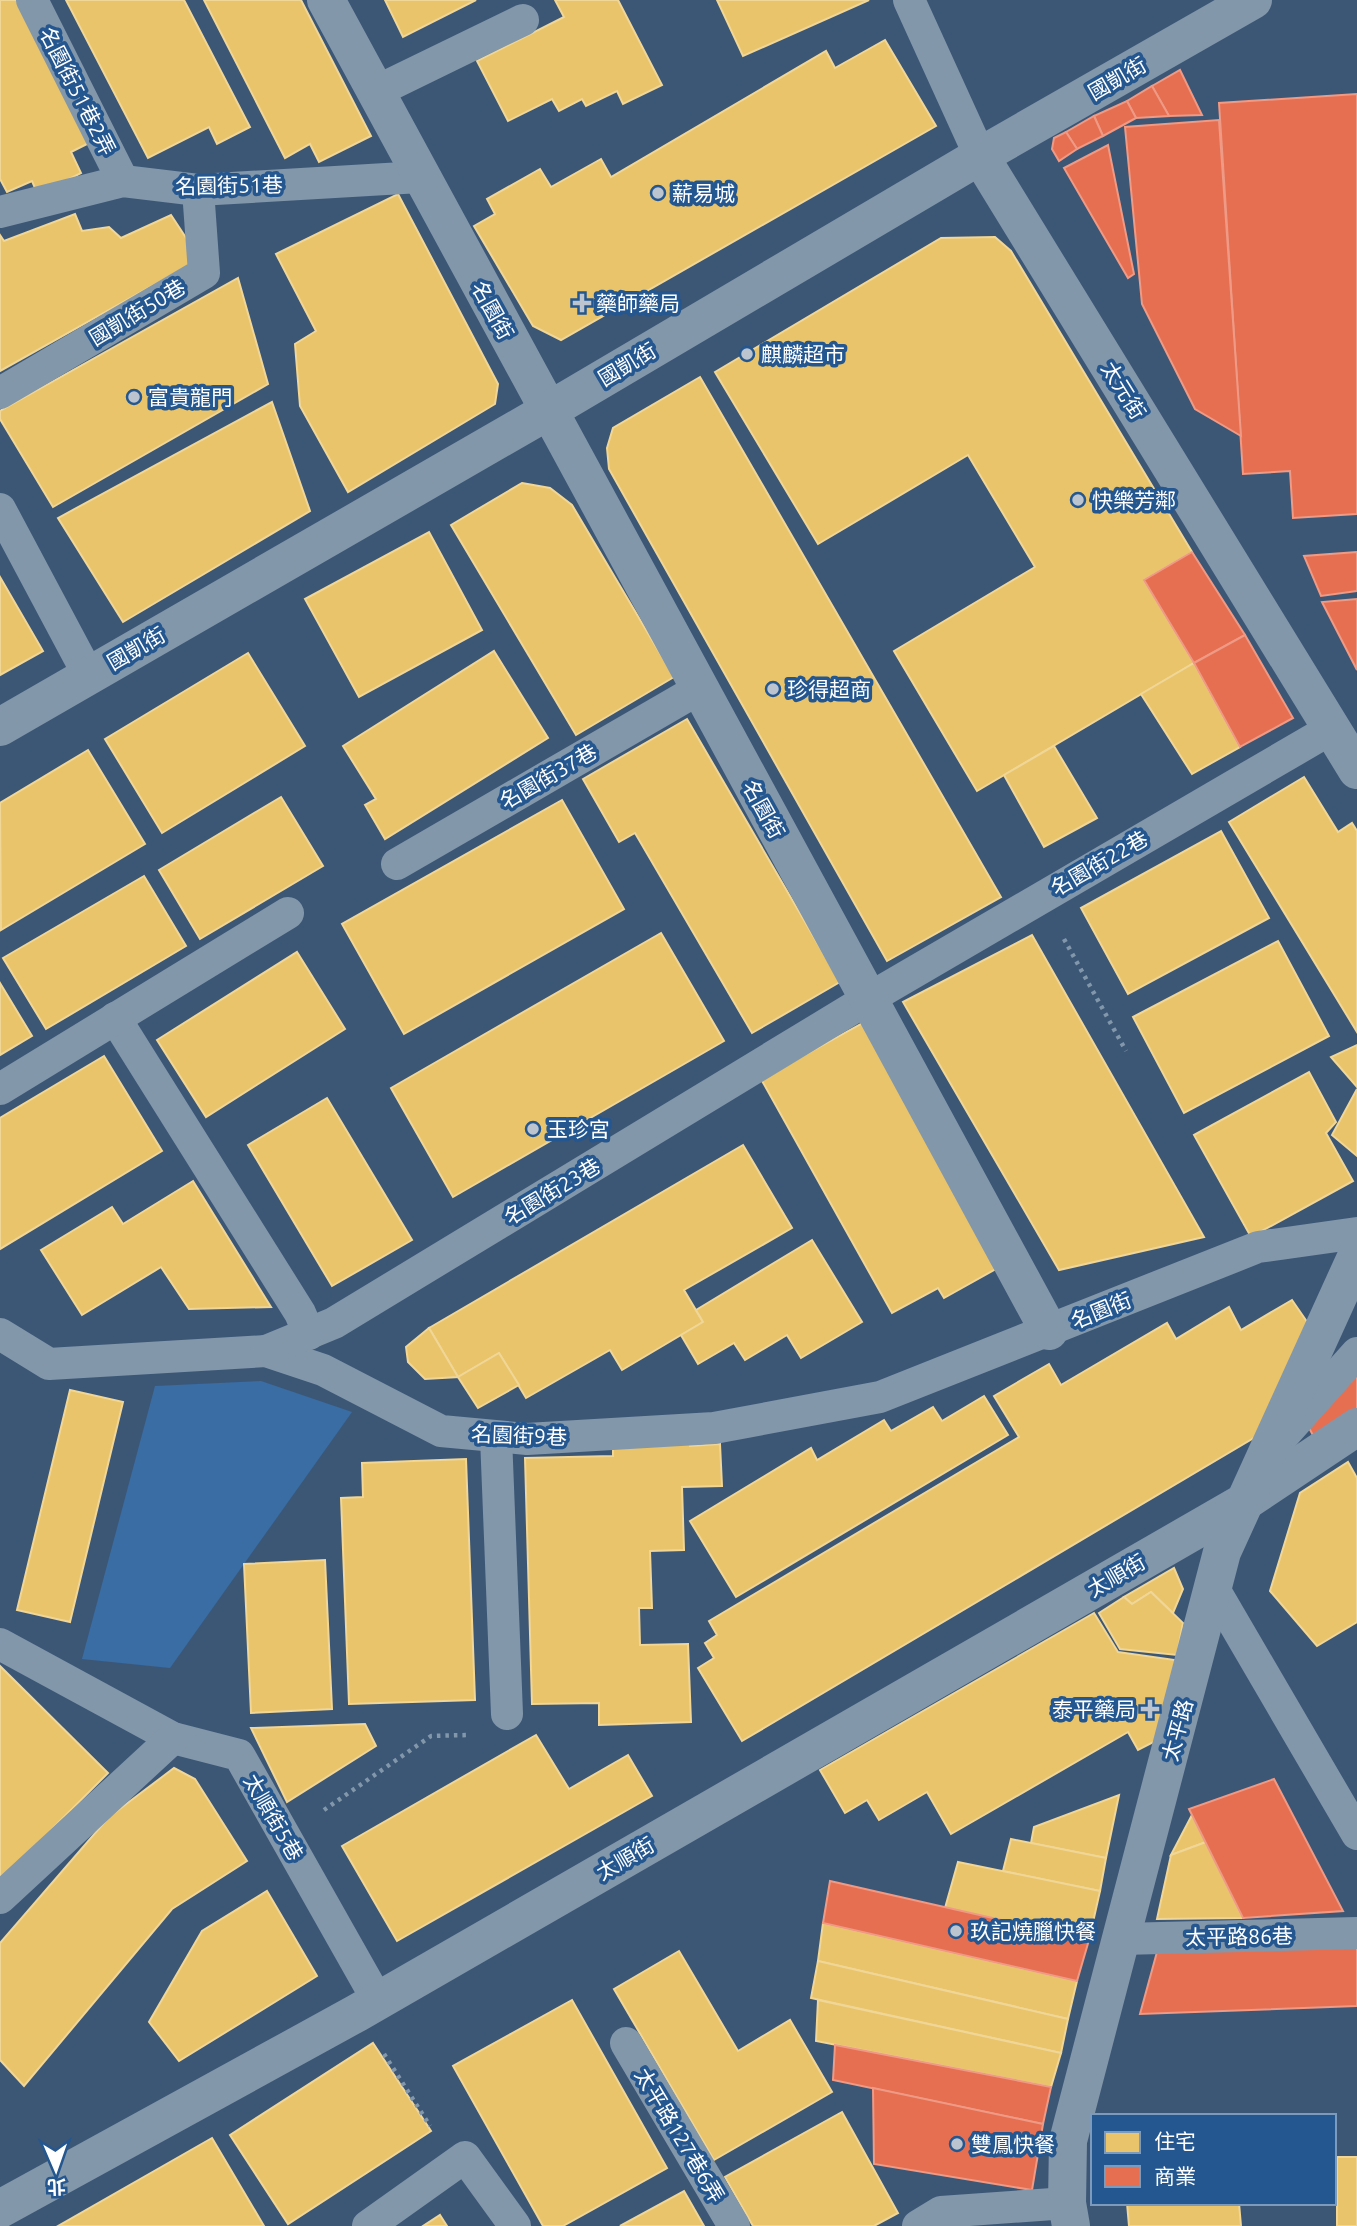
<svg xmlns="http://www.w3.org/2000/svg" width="1357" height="2226" viewBox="0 0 1357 2226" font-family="Ubuntu,'Noto Sans TC',sans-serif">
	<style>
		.green { fill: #396da4 }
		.homes { fill: #e9c46a; stroke: #f0d697; stroke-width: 2 }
		.shops { fill: #e76f51; stroke: #ee9a85; stroke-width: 2 }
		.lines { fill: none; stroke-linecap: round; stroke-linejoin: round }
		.path { stroke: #8397aa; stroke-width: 4.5; stroke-dasharray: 3.5 5; stroke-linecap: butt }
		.service { stroke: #8397aa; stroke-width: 32 }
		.minor { stroke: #8397aa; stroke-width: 38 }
		.tertiary { stroke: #8397aa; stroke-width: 38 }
		.poi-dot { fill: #bbc4cf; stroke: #24568f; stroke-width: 2.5 }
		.labels { text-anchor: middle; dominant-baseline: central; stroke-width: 7; stroke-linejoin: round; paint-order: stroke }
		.street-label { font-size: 21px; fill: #fff; stroke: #24568f }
		.poi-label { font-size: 21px; fill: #fff; stroke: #24568f; text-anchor: start }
	</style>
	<rect width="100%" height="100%" fill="#3c5776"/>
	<polygon class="green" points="261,1381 352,1412 170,1668 82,1659 155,1386"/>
	<g class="homes">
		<polygon points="0,0 18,0 89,143 71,152 81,173 38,195 32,181 7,192 0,179"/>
		<polygon points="66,0 184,0 250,127 217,144 209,127 148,158"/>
		<polygon points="204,0 301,0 371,136 319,162 310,144 285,158"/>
		<polygon points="385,0 476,0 403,37"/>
		<polygon points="555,0 618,0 662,85 623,104 617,91 586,106 582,99 559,111 552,99 508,121 477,61 564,17"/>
		<polygon points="717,0 869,0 743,56"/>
		<polygon points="885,40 936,126 561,340 533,326 474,226 495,214 487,199 540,169 551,187 601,159 611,177 826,51 835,68"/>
		<polygon points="398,194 498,384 495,404 348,492 300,406 295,344 316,331 276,254"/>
		<polygon points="75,214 82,231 109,227 121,238 171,215 200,259 0,371 0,235 4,241"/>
		<polygon points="995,237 1011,251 1192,552 1144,580 1194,663 977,791 894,651 1035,567 968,455 818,544 715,372 941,238"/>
		<polygon points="238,278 268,384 53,507 0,419 0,411"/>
		<polygon points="700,377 1001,897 887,961 609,469 607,448 613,428"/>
		<polygon points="272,402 310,511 123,622 58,518"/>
		<polygon points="522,483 550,488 572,505 674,677 576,735 451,525"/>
		<polygon points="429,532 482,630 359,697 305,599"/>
		<polygon points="0,577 43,651 0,675"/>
		<polygon points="494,651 548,738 385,839 365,805 376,799 343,746"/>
		<polygon points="248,653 305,746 162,833 105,739"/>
		<polygon points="1194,663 1240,747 1192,774 1141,694"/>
		<polygon points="687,719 840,982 752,1033 635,833 619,842 583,779"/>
		<polygon points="1054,746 1097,818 1044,847 1004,775"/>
		<polygon points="88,750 145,844 1,930 0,803"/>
		<polygon points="1304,777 1338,832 1352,823 1357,831 1357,1032 1229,822"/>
		<polygon points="281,797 323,866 200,939 159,870"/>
		<polygon points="562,800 624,909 404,1034 342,924"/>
		<polygon points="1221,831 1269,918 1128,994 1081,908"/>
		<polygon points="144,876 186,946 46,1029 3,958"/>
		<polygon points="661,933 724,1041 453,1197 391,1088"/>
		<polygon points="1032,935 1204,1237 1059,1270 903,1002"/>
		<polygon points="1278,941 1329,1036 1184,1113 1133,1017"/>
		<polygon points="297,952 345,1029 206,1117 157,1040"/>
		<polygon points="0,983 32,1036 0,1055"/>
		<polygon points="868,1020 1003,1265 944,1298 938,1288 892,1313 761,1079"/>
		<polygon points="1357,1045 1357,1087 1331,1057"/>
		<polygon points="104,1056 162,1151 0,1249 0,1118"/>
		<polygon points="1309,1072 1336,1122 1326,1133 1353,1181 1251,1237 1194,1135"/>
		<polygon points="1357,1089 1357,1156 1332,1135"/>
		<polygon points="327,1098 412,1240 332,1286 248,1145"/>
		<polygon points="743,1145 792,1228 684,1290 703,1322 622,1370 610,1350 526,1398 499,1353 458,1377 429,1328"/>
		<polygon points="193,1181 271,1307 189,1309 161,1267 82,1315 41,1250 112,1207 123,1224"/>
		<polygon points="812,1240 862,1322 801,1358 787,1335 745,1360 734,1343 698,1364 681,1335 703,1322 696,1310"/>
		<polygon points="1292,1300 1312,1329 1257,1436 742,1741 698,1668 714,1658 705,1643 717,1635 709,1621 1019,1437 994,1396 1049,1364 1061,1385 1167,1323 1176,1339 1229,1307 1241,1330"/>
		<polygon points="429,1328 458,1377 425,1379 408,1362 406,1347"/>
		<polygon points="499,1353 519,1385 478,1408 458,1377"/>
		<polygon points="70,1390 123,1402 70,1622 17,1610"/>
		<polygon points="984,1396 1008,1435 736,1597 690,1521 811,1448 817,1460 884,1420 891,1431 933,1407 942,1421"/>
		<polygon points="690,1440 690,1446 720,1444 722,1486 682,1487 684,1550 650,1551 652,1608 639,1608 640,1645 688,1644 691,1722 599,1725 599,1703 532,1704 525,1458 613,1456 613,1446"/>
		<polygon points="466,1459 475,1700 349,1704 341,1498 363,1497 362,1463"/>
		<polygon points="1348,1462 1357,1478 1357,1622 1317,1646 1270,1591 1300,1493"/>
		<polygon points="325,1560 332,1709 251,1713 244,1564"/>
		<polygon points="1174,1568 1183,1589 1173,1613 1151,1592 1132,1604 1124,1597"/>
		<polygon points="1151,1592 1183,1623 1177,1655 1120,1649 1099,1613 1124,1597 1132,1604"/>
		<polygon points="1094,1613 1118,1652 1175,1660 1167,1735 1138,1750 1128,1732 951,1834 927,1792 879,1820 867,1800 845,1813 820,1770"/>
		<polygon points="0,1666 108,1773 0,1881"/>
		<polygon points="365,1724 376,1746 287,1802 251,1728"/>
		<polygon points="536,1735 569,1789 628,1755 652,1796 397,1941 342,1846"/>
		<polygon points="174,1768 195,1779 247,1861 172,1909 24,2086 0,2060 0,1943 109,1817"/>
		<polygon points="1119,1795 1106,1858 1031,1843 1034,1827"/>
		<polygon points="1192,1815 1206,1842 1171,1855"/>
		<polygon points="1011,1839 1106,1858 1100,1891 1003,1871"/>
		<polygon points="1206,1842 1243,1918 1157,1919 1171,1855"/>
		<polygon points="958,1862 1100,1891 1089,1940 945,1908"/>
		<polygon points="267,1891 317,1976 179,2061 149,2022 202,1931"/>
		<polygon points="823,1923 1077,1981 1068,2019 818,1961"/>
		<polygon points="679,1951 738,2051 790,2020 832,2092 714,2160 614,1989"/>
		<polygon points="818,1961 1068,2019 1061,2053 811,1998"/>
		<polygon points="572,2000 667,2168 563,2226 543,2226 453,2066"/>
		<polygon points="818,2000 1061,2053 1051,2087 816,2041"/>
		<polygon points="373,2043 431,2131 288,2224 230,2135"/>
		<polygon points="842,2112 898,2213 874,2226 753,2226 725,2177"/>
		<polygon points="212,2138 264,2226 58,2226"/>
		<rect x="1337" y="2157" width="20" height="69"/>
		<polygon points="684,2191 704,2226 620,2226"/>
		<polygon points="1127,2203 1239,2203 1241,2226 1129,2226"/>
		<polygon points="440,2215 447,2226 423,2226"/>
	</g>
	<g class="shops">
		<polygon points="1180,70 1202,115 1169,116 1152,86"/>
		<polygon points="1152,86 1169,116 1136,118 1127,101"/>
		<polygon points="1357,94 1357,514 1293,518 1290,471 1243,474 1219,103"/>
		<polygon points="1127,101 1136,118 1103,136 1094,116"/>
		<polygon points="1094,116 1103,136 1077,149 1066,132"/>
		<polygon points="1219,120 1241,436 1195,409 1142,304 1125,127"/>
		<polygon points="1066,132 1077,149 1059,161 1052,149 1054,138"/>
		<polygon points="1108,145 1134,274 1128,278 1064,168"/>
		<polygon points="1192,552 1245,635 1194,663 1144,580"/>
		<polygon points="1357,552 1357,591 1321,596 1304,556"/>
		<polygon points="1357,599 1357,670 1322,602"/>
		<polygon points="1245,635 1293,718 1240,747 1194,663"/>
		<polygon points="1357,1371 1357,1414 1316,1441 1308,1426"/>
		<polygon points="1274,1779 1343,1911 1243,1918 1189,1809"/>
		<polygon points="830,1881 1089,1940 1077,1981 823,1923"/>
		<polygon points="1357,1945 1357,2006 1140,2014 1157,1952"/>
		<polygon points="835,2045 1051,2087 1043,2124 833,2080"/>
		<polygon points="873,2088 1043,2124 1032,2190 874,2164"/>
	</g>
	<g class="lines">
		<g class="path">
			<polyline points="1064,939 1126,1051"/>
			<polyline points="324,1810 431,1736 467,1735"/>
			<polyline points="384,2054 430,2126"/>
		</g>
		<g class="service">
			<polyline points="32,0 123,181"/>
			<polyline points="909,0 980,156"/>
			<polyline points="375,92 523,20"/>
			<polyline points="0,212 123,181 198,190 420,177"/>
			<polyline points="0,393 204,273 198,190"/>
			<polyline points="0,509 89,676"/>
			<polyline points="397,864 699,689"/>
			<polyline points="115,1018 300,1313 309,1334"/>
			<polyline points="0,1089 288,913"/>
			<polyline points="0,1334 49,1364 266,1351 323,1370 441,1431 527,1439 714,1428 880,1397 1258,1247 1357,1233"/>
			<polyline points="266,1351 334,1323 868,999 1331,729"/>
			<polyline points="496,1437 507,1714"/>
			<polyline points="1281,1438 1357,1353"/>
			<polyline points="1214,1589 1357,1834"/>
			<polyline points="0,1644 173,1738 239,1755 378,2001"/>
			<polyline points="0,1898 173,1738"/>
			<polyline points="1121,1939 1357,1933"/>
			<polyline points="626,2043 734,2226"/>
			<polyline points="368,2226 465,2157 515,2226"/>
			<polyline points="918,2226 941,2212 1067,2203"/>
		</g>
		<g class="minor">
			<polyline points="326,0 1049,1331"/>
			<polyline points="980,156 1357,770"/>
			<polyline points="0,727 548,411 980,156 1253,0"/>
			<polyline points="0,2209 357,2013 1246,1501 1357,1427"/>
		</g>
		<polyline class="tertiary" points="1071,2226 1067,2203 1068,2141 1222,1552 1357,1255"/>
	</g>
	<g class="poi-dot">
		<circle cx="658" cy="193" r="7"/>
		<path d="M578.5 292.5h7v7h7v7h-7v7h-7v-7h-7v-7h7z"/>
		<circle cx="747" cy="354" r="7"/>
		<circle cx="134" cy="397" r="7"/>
		<circle cx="1078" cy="500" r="7"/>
		<circle cx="773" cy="689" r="7"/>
		<circle cx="533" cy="1129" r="7"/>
		<path d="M1146.5 1698.5h7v7h7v7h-7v7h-7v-7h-7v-7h7z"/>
		<circle cx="956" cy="1931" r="7"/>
		<circle cx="957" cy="2144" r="7"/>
	</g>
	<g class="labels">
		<g class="street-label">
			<text transform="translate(1117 78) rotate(-30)">國凱街</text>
			<text transform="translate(78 91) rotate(63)">名園街51巷2弄</text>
			<text transform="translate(229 185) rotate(-1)">名園街51巷</text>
			<text transform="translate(493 310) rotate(61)">名園街</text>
			<text transform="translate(137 312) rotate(-31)">國凱街50巷</text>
			<text transform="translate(627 364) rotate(-31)">國凱街</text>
			<text transform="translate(1124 390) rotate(58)">太元街</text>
			<text transform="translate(136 648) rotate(-30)">國凱街</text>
			<text transform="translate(548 776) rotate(-30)">名園街37巷</text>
			<text transform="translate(764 809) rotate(61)">名園街</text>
			<text transform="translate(1099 863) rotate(-30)">名園街22巷</text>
			<text transform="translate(552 1191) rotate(-31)">名園街23巷</text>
			<text transform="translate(1101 1310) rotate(-22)">名園街</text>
			<text transform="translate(519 1435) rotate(2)">名園街9巷</text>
			<text transform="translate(1116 1575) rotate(-30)">太順街</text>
			<text transform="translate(1177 1730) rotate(-75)">太平路</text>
			<text transform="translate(274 1817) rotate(60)">太順街5巷</text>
			<text transform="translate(625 1858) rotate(-30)">太順街</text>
			<text transform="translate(1239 1936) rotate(-1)">太平路86巷</text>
			<text transform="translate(680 2135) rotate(59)">太平路127巷6弄</text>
		</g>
		<g class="poi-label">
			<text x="672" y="193">薪易城</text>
			<text x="596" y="303">藥師藥局</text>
			<text x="761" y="354">麒麟超市</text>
			<text x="148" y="397">富貴龍門</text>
			<text x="1092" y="500">快樂芳鄰</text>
			<text x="787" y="689">珍得超商</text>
			<text x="547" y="1129">玉珍宮</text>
			<text x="1136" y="1709" text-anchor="end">泰平藥局</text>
			<text x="970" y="1931">玖記燒臘快餐</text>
			<text x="971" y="2144">雙鳳快餐</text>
		</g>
	</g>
	<rect x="1091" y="2114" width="245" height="91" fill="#24568f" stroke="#7c9abc" stroke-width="2"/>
	<rect x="1105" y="2132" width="35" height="21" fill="#e9c46a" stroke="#7c9abc" stroke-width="2"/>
	<text x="1154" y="2149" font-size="21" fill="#ffffff">住宅</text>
	<rect x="1105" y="2166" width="35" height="21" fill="#e76f51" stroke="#7c9abc" stroke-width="2"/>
	<text x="1154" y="2184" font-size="21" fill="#ffffff">商業</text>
	<g transform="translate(56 2170) rotate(178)" stroke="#24568f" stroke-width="5" paint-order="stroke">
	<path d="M0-5L12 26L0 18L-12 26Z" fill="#ffffff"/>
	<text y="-10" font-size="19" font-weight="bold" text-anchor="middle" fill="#ffffff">北</text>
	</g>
</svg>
